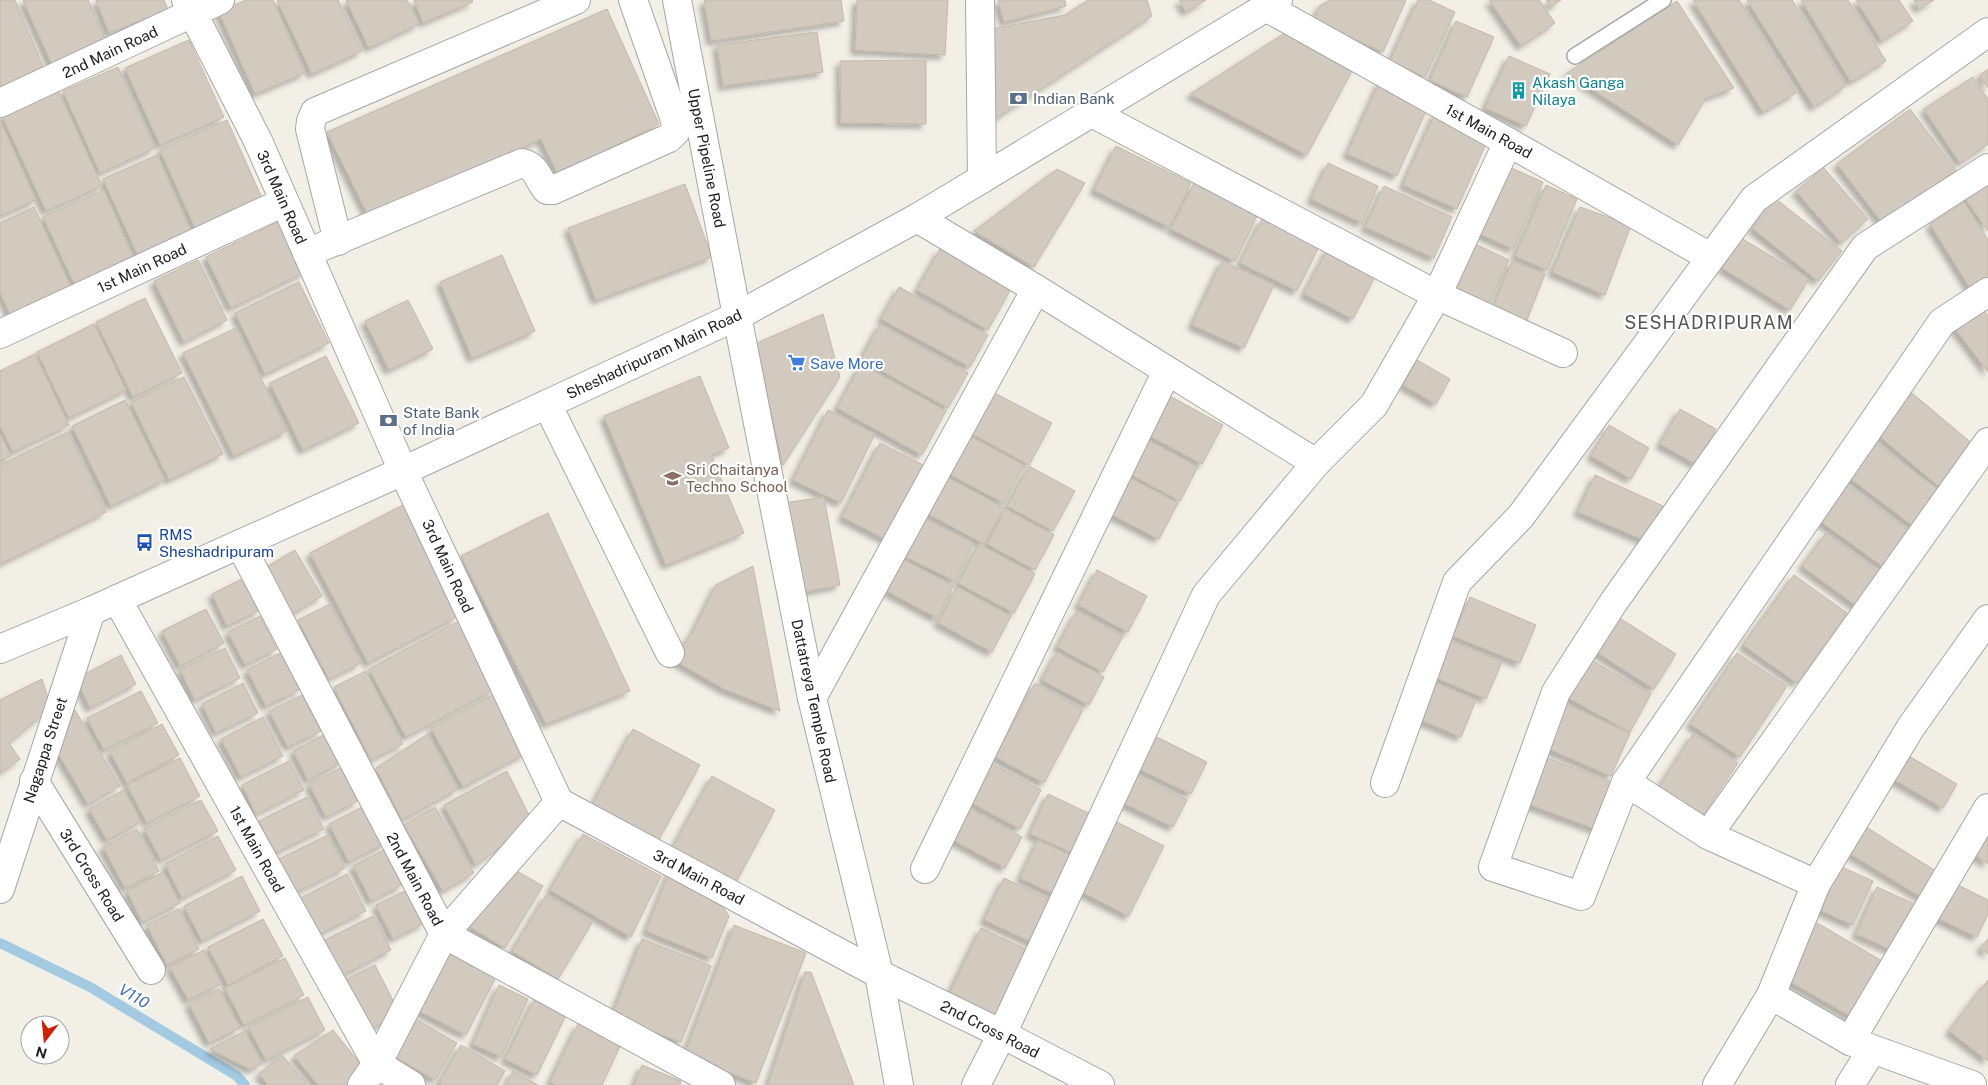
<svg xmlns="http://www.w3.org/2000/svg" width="1988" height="1085" viewBox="0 0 1988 1085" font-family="'Public Sans',sans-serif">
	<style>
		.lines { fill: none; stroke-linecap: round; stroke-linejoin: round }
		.stream { stroke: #a2cae3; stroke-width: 10 }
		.building { fill: #d2cabe; stroke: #c5b8a6; filter: url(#shadow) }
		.service-casing { stroke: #a7a7a7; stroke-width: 18 }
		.minor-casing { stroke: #a7a7a7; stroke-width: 30 }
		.tertiary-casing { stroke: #a7a7a7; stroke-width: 30 }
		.service { stroke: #fff; stroke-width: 15 }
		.minor { stroke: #fff; stroke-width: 28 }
		.tertiary { stroke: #fff; stroke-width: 28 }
		.labels { text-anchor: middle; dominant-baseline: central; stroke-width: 4.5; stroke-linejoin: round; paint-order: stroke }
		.street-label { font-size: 15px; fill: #202020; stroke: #fff }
		.culture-label { font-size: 15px; fill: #0d838f; stroke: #fff; text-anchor: start }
		.service-label { font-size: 15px; fill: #4e5e75; stroke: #fff; text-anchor: start }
		.shop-label { font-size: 15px; fill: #366cbe; stroke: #fff; text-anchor: start }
		.education-label { font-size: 15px; fill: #785e54; stroke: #fff; text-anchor: start }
		.transit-label { font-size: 15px; fill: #164399; stroke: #fff; text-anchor: start }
		.water-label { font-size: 16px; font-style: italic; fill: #426cba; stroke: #fff }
		.quarter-label { font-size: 18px; letter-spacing: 1px; fill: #535353; stroke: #fff }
	</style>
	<defs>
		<filter id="shadow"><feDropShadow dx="-4.5" dy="4.5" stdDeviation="2.5" flood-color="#0004"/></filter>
	</defs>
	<rect width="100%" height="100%" fill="#f1efe6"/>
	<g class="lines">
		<polyline class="stream" points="0,943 90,987 237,1076 245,1085"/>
	</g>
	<g class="building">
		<polygon points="0,0 15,0 44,69 0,87"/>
		<polygon points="23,0 88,0 107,43 53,67"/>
		<polygon points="96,0 164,0 168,10 109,33"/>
		<polygon points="246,0 273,0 305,73 255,94 219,12"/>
		<polygon points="277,0 338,0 362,51 312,74"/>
		<polygon points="346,0 407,0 419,24 369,48"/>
		<polygon points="414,0 472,0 473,2 423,23"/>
		<polygon points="704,0 841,0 844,21 711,41"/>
		<polygon points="857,0 948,0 945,55 855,50"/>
		<polygon points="998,0 1065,0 1066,6 1004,22"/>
		<polygon points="1088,0 1147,0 1152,16 992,121 987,30 1065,15"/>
		<polygon points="1179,0 1206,0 1186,12"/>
		<polygon points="1329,0 1406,0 1383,52 1313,21 1320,6"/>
		<polygon points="1418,0 1429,0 1455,12 1425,77 1390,61"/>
		<polygon points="1489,0 1539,0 1555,23 1521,46"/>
		<polygon points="1546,0 1561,0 1551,7"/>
		<polygon points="1693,0 1739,0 1796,93 1763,112"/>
		<polygon points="1747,0 1792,0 1846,86 1814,107"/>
		<polygon points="1801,0 1848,0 1886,61 1851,82"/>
		<polygon points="1856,0 1899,0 1913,21 1882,41"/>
		<polygon points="1914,0 1934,0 1919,9"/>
		<polygon points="1677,1 1734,88 1706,98 1678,145 1567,73"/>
		<polygon points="607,9 659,124 558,175 541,139 371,221 327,132"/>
		<polygon points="1456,21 1494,37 1467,97 1430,80"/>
		<polygon points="817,32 823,72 723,86 717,45"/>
		<polygon points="1285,33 1354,67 1307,155 1190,94"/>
		<polygon points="189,40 224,117 160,145 125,68"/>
		<polygon points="1509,56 1550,74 1526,126 1485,108"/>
		<polygon points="926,60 926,124 841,123 840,61"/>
		<polygon points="118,67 155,148 100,173 63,91"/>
		<polygon points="1988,69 1988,88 1980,75"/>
		<polygon points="1973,77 1988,99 1988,144 1960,163 1924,109"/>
		<polygon points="1380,81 1430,102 1397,176 1347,154"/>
		<polygon points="58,90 102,186 46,211 2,116"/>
		<polygon points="1910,109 1956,170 1883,224 1837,164"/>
		<polygon points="1435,113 1489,137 1457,209 1403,185"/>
		<polygon points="0,120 36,200 0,216"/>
		<polygon points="227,120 262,198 195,228 160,150"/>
		<polygon points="1116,146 1191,183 1169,227 1094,190"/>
		<polygon points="157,155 193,236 140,260 103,179"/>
		<polygon points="1328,163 1378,186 1362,223 1311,199"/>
		<polygon points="1509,167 1543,182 1513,249 1478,233"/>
		<polygon points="1824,168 1868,219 1841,243 1796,191"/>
		<polygon points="1057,169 1085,183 1034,267 974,231"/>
		<polygon points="1988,172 1988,231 1960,191"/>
		<polygon points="1194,183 1258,214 1235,261 1171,229"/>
		<polygon points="685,184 712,257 596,300 568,228"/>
		<polygon points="1546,185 1577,199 1547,270 1515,256"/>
		<polygon points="1384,186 1452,217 1434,258 1365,227"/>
		<polygon points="104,190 137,266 78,292 43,217"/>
		<polygon points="1776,199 1842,251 1818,281 1752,228"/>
		<polygon points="1964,202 1988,240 1988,277 1970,288 1930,224"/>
		<polygon points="34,207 74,294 13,321 0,292 0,223"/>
		<polygon points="1580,207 1631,225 1605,295 1552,272"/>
		<polygon points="1262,219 1319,247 1297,291 1240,263"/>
		<polygon points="280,221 305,272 231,308 206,257"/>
		<polygon points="1741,238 1809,279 1790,310 1722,268"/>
		<polygon points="1469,241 1509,260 1486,309 1446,291"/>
		<polygon points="1328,248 1377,273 1353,319 1304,294"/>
		<polygon points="940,249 1011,289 988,330 917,290"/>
		<polygon points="502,255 535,331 472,358 440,282"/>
		<polygon points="198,260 227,320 184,342 154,281"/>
		<polygon points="1222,261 1274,285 1244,348 1192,325"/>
		<polygon points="1512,261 1545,274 1525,325 1491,312"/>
		<polygon points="299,282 329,343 265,374 235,313"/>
		<polygon points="899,287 988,335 970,367 881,319"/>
		<polygon points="145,298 182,373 133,397 96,322"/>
		<polygon points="408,300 433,349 389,370 365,321"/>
		<polygon points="1977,302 1988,316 1988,372 1950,322"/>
		<polygon points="823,314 840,377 783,465 755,344"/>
		<polygon points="94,324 126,390 69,418 37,352"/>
		<polygon points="880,324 968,373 948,408 861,359"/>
		<polygon points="236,328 287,431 234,456 183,353"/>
		<polygon points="35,354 69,425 13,452 0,426 0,371"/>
		<polygon points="326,356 359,423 303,450 270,383"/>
		<polygon points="1417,360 1450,379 1436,404 1403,385"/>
		<polygon points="861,364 946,411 922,455 837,408"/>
		<polygon points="700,376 729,448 711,455 744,533 666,565 604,416"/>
		<polygon points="184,377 223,454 169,480 131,402"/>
		<polygon points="989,390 1052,423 1029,465 967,431"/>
		<polygon points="1912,393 1980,450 1944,491 1877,434"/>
		<polygon points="1168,395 1223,425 1202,464 1146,434"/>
		<polygon points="125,400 165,480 111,506 72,426"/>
		<polygon points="1680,409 1716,429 1696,464 1660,444"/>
		<polygon points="828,410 875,434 841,503 793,480"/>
		<polygon points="1609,425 1649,448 1631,479 1591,456"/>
		<polygon points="68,432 106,512 0,564 0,465"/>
		<polygon points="0,433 11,456 0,461"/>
		<polygon points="966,434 1024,465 1004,503 945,472"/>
		<polygon points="1146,439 1198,467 1180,501 1128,473"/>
		<polygon points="1873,441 1943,493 1916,528 1847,476"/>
		<polygon points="880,443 929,468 891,542 842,517"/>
		<polygon points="1029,466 1075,491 1053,531 1007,506"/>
		<polygon points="1121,473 1178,503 1159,539 1101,509"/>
		<polygon points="1595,475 1663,506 1648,542 1578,512"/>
		<polygon points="945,476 1004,508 984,544 925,512"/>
		<polygon points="1846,485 1912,533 1885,568 1820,521"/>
		<polygon points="824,497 840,585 800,593 784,503"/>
		<polygon points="403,505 457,617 368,663 310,553"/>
		<polygon points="1006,509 1054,535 1035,570 987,544"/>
		<polygon points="548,513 630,691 546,724 461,556"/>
		<polygon points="925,519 974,543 955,581 906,557"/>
		<polygon points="1826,533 1883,576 1859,608 1802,566"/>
		<polygon points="979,544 1035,574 1014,613 958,583"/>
		<polygon points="295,550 322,596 292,614 265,568"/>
		<polygon points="904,560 953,586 937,618 887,591"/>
		<polygon points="753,566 780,711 724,689 672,659 693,632 716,585"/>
		<polygon points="1097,570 1147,596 1128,632 1078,605"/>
		<polygon points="1794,575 1847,613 1797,683 1743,645"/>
		<polygon points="244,578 260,610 227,626 212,594"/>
		<polygon points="957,587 1011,616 992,652 938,623"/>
		<polygon points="1470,597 1536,625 1520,663 1453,636"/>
		<polygon points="330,604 361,663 329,679 298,620"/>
		<polygon points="206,609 224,643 180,666 162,631"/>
		<polygon points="1077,611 1123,636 1103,672 1057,647"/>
		<polygon points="260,616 277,649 245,665 228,632"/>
		<polygon points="1618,617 1676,654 1654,689 1595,651"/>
		<polygon points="459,621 495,689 406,737 369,669"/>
		<polygon points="1449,640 1502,662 1486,699 1434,677"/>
		<polygon points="225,648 240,678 195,700 180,670"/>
		<polygon points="282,652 301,689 266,706 247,670"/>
		<polygon points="1057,652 1104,677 1089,705 1042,680"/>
		<polygon points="1737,653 1787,686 1740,757 1690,724"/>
		<polygon points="121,655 136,684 90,708 76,679"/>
		<polygon points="1584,656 1651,694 1630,732 1563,695"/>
		<polygon points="366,671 403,744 371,760 334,687"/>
		<polygon points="42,679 51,708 9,743 20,759 0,773 0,700"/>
		<polygon points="1434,682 1476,700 1461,737 1418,719"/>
		<polygon points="243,683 258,713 216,733 202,704"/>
		<polygon points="1035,683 1083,710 1044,783 995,757"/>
		<polygon points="141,691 158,723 104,750 87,718"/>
		<polygon points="494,694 526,753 463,787 431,728"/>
		<polygon points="302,695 321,731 288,747 269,711"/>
		<polygon points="1563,703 1630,733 1611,776 1544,747"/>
		<polygon points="75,710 120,786 88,804 58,753"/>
		<polygon points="263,717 283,756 241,777 221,739"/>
		<polygon points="162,724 179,755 127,783 110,752"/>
		<polygon points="633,729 700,765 656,845 590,809"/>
		<polygon points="327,733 342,762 308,780 293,751"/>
		<polygon points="428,734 458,789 402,820 376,768"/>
		<polygon points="1151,734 1207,762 1191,794 1135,767"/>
		<polygon points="1693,734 1738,763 1699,821 1655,793"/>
		<polygon points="1907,755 1957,784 1943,808 1893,779"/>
		<polygon points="1542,756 1615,783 1598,830 1525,803"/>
		<polygon points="180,758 200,796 147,823 127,785"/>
		<polygon points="289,761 304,790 256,814 242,785"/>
		<polygon points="992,764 1041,790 1020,829 972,803"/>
		<polygon points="341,768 358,801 326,817 309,784"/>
		<polygon points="507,771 533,823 476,865 444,805"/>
		<polygon points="1133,774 1187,800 1173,827 1119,801"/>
		<polygon points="712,776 775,810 734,886 671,851"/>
		<polygon points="124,790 141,822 107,840 89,809"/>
		<polygon points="1048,794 1099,818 1082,857 1030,834"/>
		<polygon points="307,797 324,829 275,853 259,821"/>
		<polygon points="201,800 218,831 161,860 144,829"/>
		<polygon points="366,805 386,843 349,862 329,824"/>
		<polygon points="435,807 474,873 443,891 404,825"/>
		<polygon points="970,809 1022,837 1005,868 953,840"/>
		<polygon points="1111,819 1164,846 1129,916 1076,889"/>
		<polygon points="1866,827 1939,873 1924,899 1849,853"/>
		<polygon points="137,829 159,871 125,888 103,847"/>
		<polygon points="1988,830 1988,864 1972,853"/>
		<polygon points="583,834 661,876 631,937 550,890"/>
		<polygon points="328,835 345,868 295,893 279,859"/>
		<polygon points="218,836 236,870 182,898 165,864"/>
		<polygon points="1038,840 1074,857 1056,895 1020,878"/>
		<polygon points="384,850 402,885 371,901 353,866"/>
		<polygon points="1837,865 1873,881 1853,925 1817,909"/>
		<polygon points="508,866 543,886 505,948 470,927"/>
		<polygon points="671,868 710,888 729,916 712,958 646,931"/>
		<polygon points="163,872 180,903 142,922 127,891"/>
		<polygon points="347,874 366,911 315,936 297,900"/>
		<polygon points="242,876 260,911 202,941 184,906"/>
		<polygon points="1004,878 1059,904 1038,945 984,920"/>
		<polygon points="1950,881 1988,900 1988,914 1977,937 1933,916"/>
		<polygon points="1877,887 1921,907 1896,952 1856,934"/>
		<polygon points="407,890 424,923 393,939 376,905"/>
		<polygon points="546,895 592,923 558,979 512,951"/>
		<polygon points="179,909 199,949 167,965 147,925"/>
		<polygon points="373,916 391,950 339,977 321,942"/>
		<polygon points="263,919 283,956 228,985 208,947"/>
		<polygon points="1814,921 1889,965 1857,1020 1782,977"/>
		<polygon points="734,925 806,953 756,1083 684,1055"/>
		<polygon points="981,928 1034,953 1001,1021 948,996"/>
		<polygon points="642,939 711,966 681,1042 612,1016"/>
		<polygon points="1988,939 1988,954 1980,948"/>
		<polygon points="204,950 221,984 188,1000 170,967"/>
		<polygon points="444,951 496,977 466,1035 415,1009"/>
		<polygon points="285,958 304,995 244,1025 225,988"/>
		<polygon points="375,965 400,1014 368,1030 343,981"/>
		<polygon points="805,972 811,972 854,1085 768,1085"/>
		<polygon points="1988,980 1988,1061 1949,1031"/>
		<polygon points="499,985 528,999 501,1057 473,1044"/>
		<polygon points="219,989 240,1028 209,1043 189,1004"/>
		<polygon points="308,997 325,1030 266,1060 248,1027"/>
		<polygon points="535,998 567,1013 537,1075 505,1059"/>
		<polygon points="414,1018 457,1043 435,1080 392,1055"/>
		<polygon points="578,1024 621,1044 602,1085 555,1085 550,1082"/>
		<polygon points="333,1030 363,1067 348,1085 318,1085 294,1056"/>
		<polygon points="245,1031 262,1064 250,1069 210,1049"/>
		<polygon points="461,1045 505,1071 497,1085 442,1085 439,1083"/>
		<polygon points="282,1055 308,1085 268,1085 259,1074"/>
		<polygon points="642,1065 681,1081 680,1085 634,1085"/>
		<polygon points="513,1071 538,1085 506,1085"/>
	</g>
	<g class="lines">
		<defs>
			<polyline id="service" points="1575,56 1663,0"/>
			<g id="minor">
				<polyline points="186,0 258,141 403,471 559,802 879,974 1002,1034 1100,1085"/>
				<polyline points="677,0 737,316"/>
				<polyline points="980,0 982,179"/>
				<polyline points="1266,7 1508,142 1710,257"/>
				<polyline points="0,103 220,0"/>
				<polyline points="1092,113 1437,295 1563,353"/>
				<polyline points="1988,168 1865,247 1613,603 1556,692 1493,867 1581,896 1626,782 1942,322 1988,292"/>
				<polyline points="917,218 1036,289 1316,463"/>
				<polyline points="338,241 310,129 311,121 315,112 576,0"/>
				<path d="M307 253 522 163C537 166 538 180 547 190H553L669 138 676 131 675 120 633 0"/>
				<polyline points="0,334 284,202"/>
				<polyline points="547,404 670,653"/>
				<polyline points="240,544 444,934 721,1085"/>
				<polyline points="117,599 377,1064 411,1085"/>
				<polyline points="812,698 1036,289"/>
				<polyline points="34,781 151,970"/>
				<polyline points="1626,782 1708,835 1816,884"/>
				<polyline points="1385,783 1457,582 1521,516 1754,199 1988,32"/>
				<polyline points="1708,835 1988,442"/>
				<polyline points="925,869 1167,371"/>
				<polyline points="0,889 91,611"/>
				<polyline points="1771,995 1816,884 1911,727 1988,619"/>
				<polyline points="1850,1041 1988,808"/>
				<polyline points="362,1085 377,1064 444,934 559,802"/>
				<polyline points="976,1085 1002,1034 1206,595 1316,463 1374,405 1437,295 1508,142"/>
				<polyline points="1717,1085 1771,995 1850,1041 1972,1085"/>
				<polyline points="1850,1085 1872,1050"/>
			</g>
			<g id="tertiary">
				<polyline points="737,316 812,698 879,974 899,1085"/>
				<polyline points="0,649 91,611 403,471 737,316 917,218 1278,0"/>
			</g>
		</defs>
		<use href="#service" class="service-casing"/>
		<use href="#minor" class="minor-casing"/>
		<use href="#tertiary" class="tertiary-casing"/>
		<use href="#service" class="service"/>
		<use href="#minor" class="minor"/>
		<use href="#tertiary" class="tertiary"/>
	</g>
	<defs>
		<symbol id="building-bare" viewBox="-9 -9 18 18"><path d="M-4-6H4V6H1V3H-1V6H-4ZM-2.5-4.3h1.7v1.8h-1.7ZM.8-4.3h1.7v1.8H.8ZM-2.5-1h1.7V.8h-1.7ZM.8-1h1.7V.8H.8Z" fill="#0f9aa8" stroke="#fff" stroke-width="2.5" paint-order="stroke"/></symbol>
		<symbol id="bank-bare" viewBox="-9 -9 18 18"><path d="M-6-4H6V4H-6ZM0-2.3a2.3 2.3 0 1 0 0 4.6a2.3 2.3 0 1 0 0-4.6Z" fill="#5c6f8a" stroke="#fff" stroke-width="2.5" paint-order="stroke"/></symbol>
		<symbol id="supermarket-bare" viewBox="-9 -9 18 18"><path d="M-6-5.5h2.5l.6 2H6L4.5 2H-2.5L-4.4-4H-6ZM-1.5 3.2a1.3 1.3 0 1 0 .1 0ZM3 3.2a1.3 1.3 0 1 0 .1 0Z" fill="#3f7fe0" stroke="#fff" stroke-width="2.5" paint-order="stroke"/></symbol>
		<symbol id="school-bare" viewBox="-9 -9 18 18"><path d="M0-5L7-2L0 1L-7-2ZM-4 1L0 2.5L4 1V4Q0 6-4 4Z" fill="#8d6e63" stroke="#fff" stroke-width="2.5" paint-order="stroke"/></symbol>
		<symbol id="bus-bare" viewBox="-9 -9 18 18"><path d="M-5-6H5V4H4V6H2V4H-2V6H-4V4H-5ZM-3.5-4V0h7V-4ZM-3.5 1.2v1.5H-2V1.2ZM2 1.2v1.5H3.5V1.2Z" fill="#1a4fb4" stroke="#fff" stroke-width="2.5" paint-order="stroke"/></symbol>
	</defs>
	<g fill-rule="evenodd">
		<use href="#building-bare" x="1506" y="78" width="25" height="25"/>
		<use href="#bank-bare" x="1006" y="86" width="25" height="25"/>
		<use href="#supermarket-bare" x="784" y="350" width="25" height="25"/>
		<use href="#bank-bare" x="376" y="408" width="25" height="25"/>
		<use href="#school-bare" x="660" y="466" width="25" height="25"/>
		<use href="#bus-bare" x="132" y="530" width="25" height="25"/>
	</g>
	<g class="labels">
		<g class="street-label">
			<text transform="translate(110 52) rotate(-25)">2nd Main Road</text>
			<text transform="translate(1489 131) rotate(29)">1st Main Road</text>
			<text transform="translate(707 158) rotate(79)">Upper Pipeline Road</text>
			<text transform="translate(282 197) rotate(66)">3rd Main Road</text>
			<text transform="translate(142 268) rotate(-25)">1st Main Road</text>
			<text transform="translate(654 354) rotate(-25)">Sheshadripuram Main Road</text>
			<text transform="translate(448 566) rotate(65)">3rd Main Road</text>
			<text transform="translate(814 701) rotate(78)">Dattatreya Temple Road</text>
			<text transform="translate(45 750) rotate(-72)">Nagappa Street</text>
			<text transform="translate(257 849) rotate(61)">1st Main Road</text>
			<text transform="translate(92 875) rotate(58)">3rd Cross Road</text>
			<text transform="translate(699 877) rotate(28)">3rd Main Road</text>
			<text transform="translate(415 879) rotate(62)">2nd Main Road</text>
			<text transform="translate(990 1029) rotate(27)">2nd Cross Road</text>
		</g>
		<g class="culture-label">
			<text x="1532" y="82">Akash Ganga<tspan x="1532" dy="17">Nilaya</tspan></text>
		</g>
		<g class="service-label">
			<text x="1033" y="98">Indian Bank</text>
			<text x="403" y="412">State Bank<tspan x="403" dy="17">of India</tspan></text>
		</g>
		<g class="shop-label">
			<text x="810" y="363">Save More</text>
		</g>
		<g class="education-label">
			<text x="686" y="469">Sri Chaitanya<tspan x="686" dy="17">Techno School</tspan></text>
		</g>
		<g class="transit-label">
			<text x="159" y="534">RMS<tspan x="159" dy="17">Sheshadripuram</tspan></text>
		</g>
		<g class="water-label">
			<text transform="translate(134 996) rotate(31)">V110</text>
		</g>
		<g class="quarter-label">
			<text x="1709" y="322">SESHADRIPURAM</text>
		</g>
	</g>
	<g transform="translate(45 1040) rotate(196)"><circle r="24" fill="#ffffff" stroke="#a6a6a6"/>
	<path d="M0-4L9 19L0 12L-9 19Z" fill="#d02000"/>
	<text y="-8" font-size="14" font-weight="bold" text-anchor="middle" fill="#202020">N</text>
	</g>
</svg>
